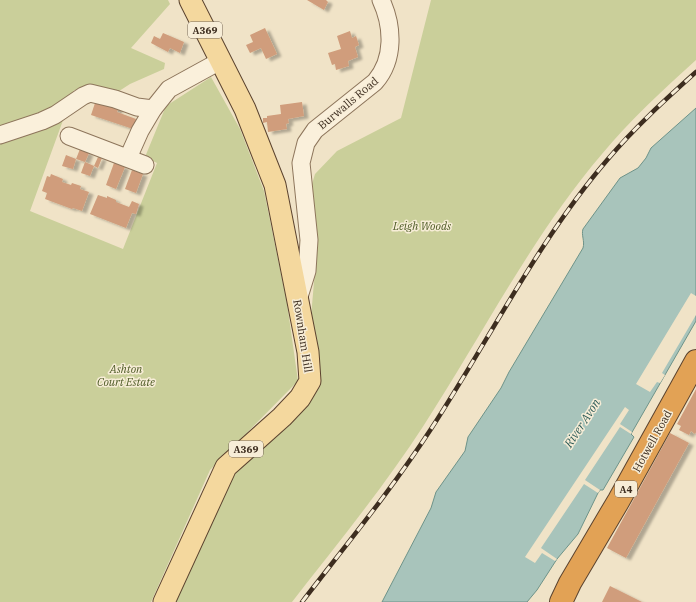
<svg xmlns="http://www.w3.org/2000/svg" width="696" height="602" viewBox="0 0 696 602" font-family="'IBM Plex Serif',serif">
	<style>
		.green { fill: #cacf9a }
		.water { fill: #a8c4bb; stroke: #6e9389 }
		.pier { fill: #f0e3c7 }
		.building { fill: #d09d7b; filter: url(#shadow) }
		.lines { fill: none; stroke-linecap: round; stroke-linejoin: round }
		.minor-casing { stroke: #8d755b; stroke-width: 19 }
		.major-casing { stroke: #5b432f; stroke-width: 23 }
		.highway-casing { stroke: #5b432f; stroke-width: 24 }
		.minor { stroke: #faf0db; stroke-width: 17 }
		.major { stroke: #f4d89e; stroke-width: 21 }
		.highway { stroke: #e2a255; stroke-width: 22 }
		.rail-casing { stroke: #3d2d1f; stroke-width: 4.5 }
		.rail { stroke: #f7edd7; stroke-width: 3; stroke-dasharray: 9; stroke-linecap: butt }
		.labels { text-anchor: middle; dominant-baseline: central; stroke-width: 3; stroke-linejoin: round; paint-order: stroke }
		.shield { fill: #f7edd7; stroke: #756756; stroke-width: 1 }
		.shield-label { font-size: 10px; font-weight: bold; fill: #3d2d1f }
		.street-label { font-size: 11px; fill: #3d2d1f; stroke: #f7edd7 }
		.park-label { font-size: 11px; font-style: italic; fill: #4d5a25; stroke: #f7edd7 }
		.water-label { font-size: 12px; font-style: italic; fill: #2e5d59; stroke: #f7edd7 }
	</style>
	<defs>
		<filter id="shadow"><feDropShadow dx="4.5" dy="2.5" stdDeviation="1" flood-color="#0004"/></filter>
	</defs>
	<rect width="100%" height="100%" fill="#f0e3c7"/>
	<g class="green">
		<polygon points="0,0 168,0 170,4 131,48 165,63 164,69 130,84 113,95 74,90 30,211 123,249 157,163 145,157 166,106 211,77 240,129 264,191 287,303 298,381 210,470 151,602 0,602"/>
		<path d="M431 0H696V60C663 90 630 120 602 154 532 236 483 334 424 425 384 487 337 544 292 602H172L232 471 320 387 310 328 317 248 312 184 315 174 337 151 401 118Z"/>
	</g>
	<path class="water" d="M696 108V321L631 434 634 437 603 490H600L598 493 578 534 557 559 537 590 527 602H382L431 508 436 492 465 451 468 437 501 388 509 372 583 248C585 241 581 235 583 229L620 178 638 168 646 158 651 148Z"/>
	<g class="pier">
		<polygon points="691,293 696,296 696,315 662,373 665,375 660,383 657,382 650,392 636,384"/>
		<polygon points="625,407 629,410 620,424 632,432 631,434 620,427 585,480 600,490 598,493 584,484 541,548 557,559 555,561 542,553 535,563 525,557"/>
	</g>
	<g class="building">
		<polygon points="307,0 326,0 328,2 324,10"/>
		<polygon points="265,28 277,54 266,59 261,48 250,53 246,45 253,42 250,35"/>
		<polygon points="350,31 352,38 356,36 359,45 355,47 358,57 348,61 349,66 336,70 335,64 332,65 328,53 341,49 337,36"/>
		<polygon points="163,33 184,42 180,53 170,48 168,52 151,43 154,36 160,39"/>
		<polygon points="96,100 119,107 117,112 136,119 133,129 91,115"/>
		<polygon points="302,102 304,116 288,119 289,123 286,124 287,129 268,132 267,122 263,123 263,118 267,118 267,116 281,114 280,105"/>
		<polygon points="80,149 89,153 85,162 76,159 73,169 62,166 66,155 76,159"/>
		<polygon points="98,157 102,158 98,168 94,166"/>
		<polygon points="85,162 94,166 90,176 81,173"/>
		<polygon points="114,163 125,167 116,189 106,185"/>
		<polygon points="132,170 143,174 136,193 125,189"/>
		<polygon points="51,174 63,179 62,182 71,185 72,183 81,186 80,189 89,192 82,211 73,208 72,209 45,199 47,193 42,191 47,176 50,177"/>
		<polygon points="98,195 107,198 107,196 116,200 116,202 129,207 132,201 139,204 136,214 132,213 126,228 90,214"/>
		<polygon points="696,389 696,432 695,434 691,431 689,435 679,430 681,426 677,424"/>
		<polygon points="670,433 689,443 626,558 607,548"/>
		<polygon points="610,586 642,602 602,602"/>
	</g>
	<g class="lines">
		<defs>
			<g id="minor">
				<polyline points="0,135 42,121 55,115 83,96 90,93 115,99 137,107 153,109"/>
				<polyline points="69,136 145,165"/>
				<polyline points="128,158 140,131 153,109 169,89 220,61"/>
				<path d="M298 300 307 271 309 240 301 163 306 143 315 130 375 82C395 59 393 26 381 0"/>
			</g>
			<polyline id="major" points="164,602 226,467 282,417 300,398 310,381 308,352 275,185 245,109 190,0"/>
			<polyline id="highway" points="561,602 570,583 619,500 696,361"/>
		</defs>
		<use href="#minor" class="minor-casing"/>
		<use href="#major" class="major-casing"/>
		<use href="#highway" class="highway-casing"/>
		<use href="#minor" class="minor"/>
		<use href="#major" class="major"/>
		<use href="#highway" class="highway"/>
		<defs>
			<path id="rail" d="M302 602C346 545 392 489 431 429 489 340 539 239 608 159 635 127 665 100 696 72"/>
		</defs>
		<use href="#rail" class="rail-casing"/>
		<use href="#rail" class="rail"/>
	</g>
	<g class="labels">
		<g class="shield">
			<rect x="188" y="22" width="34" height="16" rx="3"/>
			<rect x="229" y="441" width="34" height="16" rx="3"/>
			<rect x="615" y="481" width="22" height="16" rx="3"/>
		</g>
		<g class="shield-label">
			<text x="205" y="30">A369</text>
			<text x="246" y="449">A369</text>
			<text x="626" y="489">A4</text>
		</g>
		<g class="street-label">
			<text transform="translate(348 103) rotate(-40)">Burwalls Road</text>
			<text transform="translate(303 336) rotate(81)">Rownham Hill</text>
			<text transform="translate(652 441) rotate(-61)">Hotwell Road</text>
		</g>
		<g class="park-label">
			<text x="422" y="226">Leigh Woods</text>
			<text x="126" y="369">Ashton<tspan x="126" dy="13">Court Estate</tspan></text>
		</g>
		<g class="water-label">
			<text transform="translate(582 423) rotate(-57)">River Avon</text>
		</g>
	</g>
</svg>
